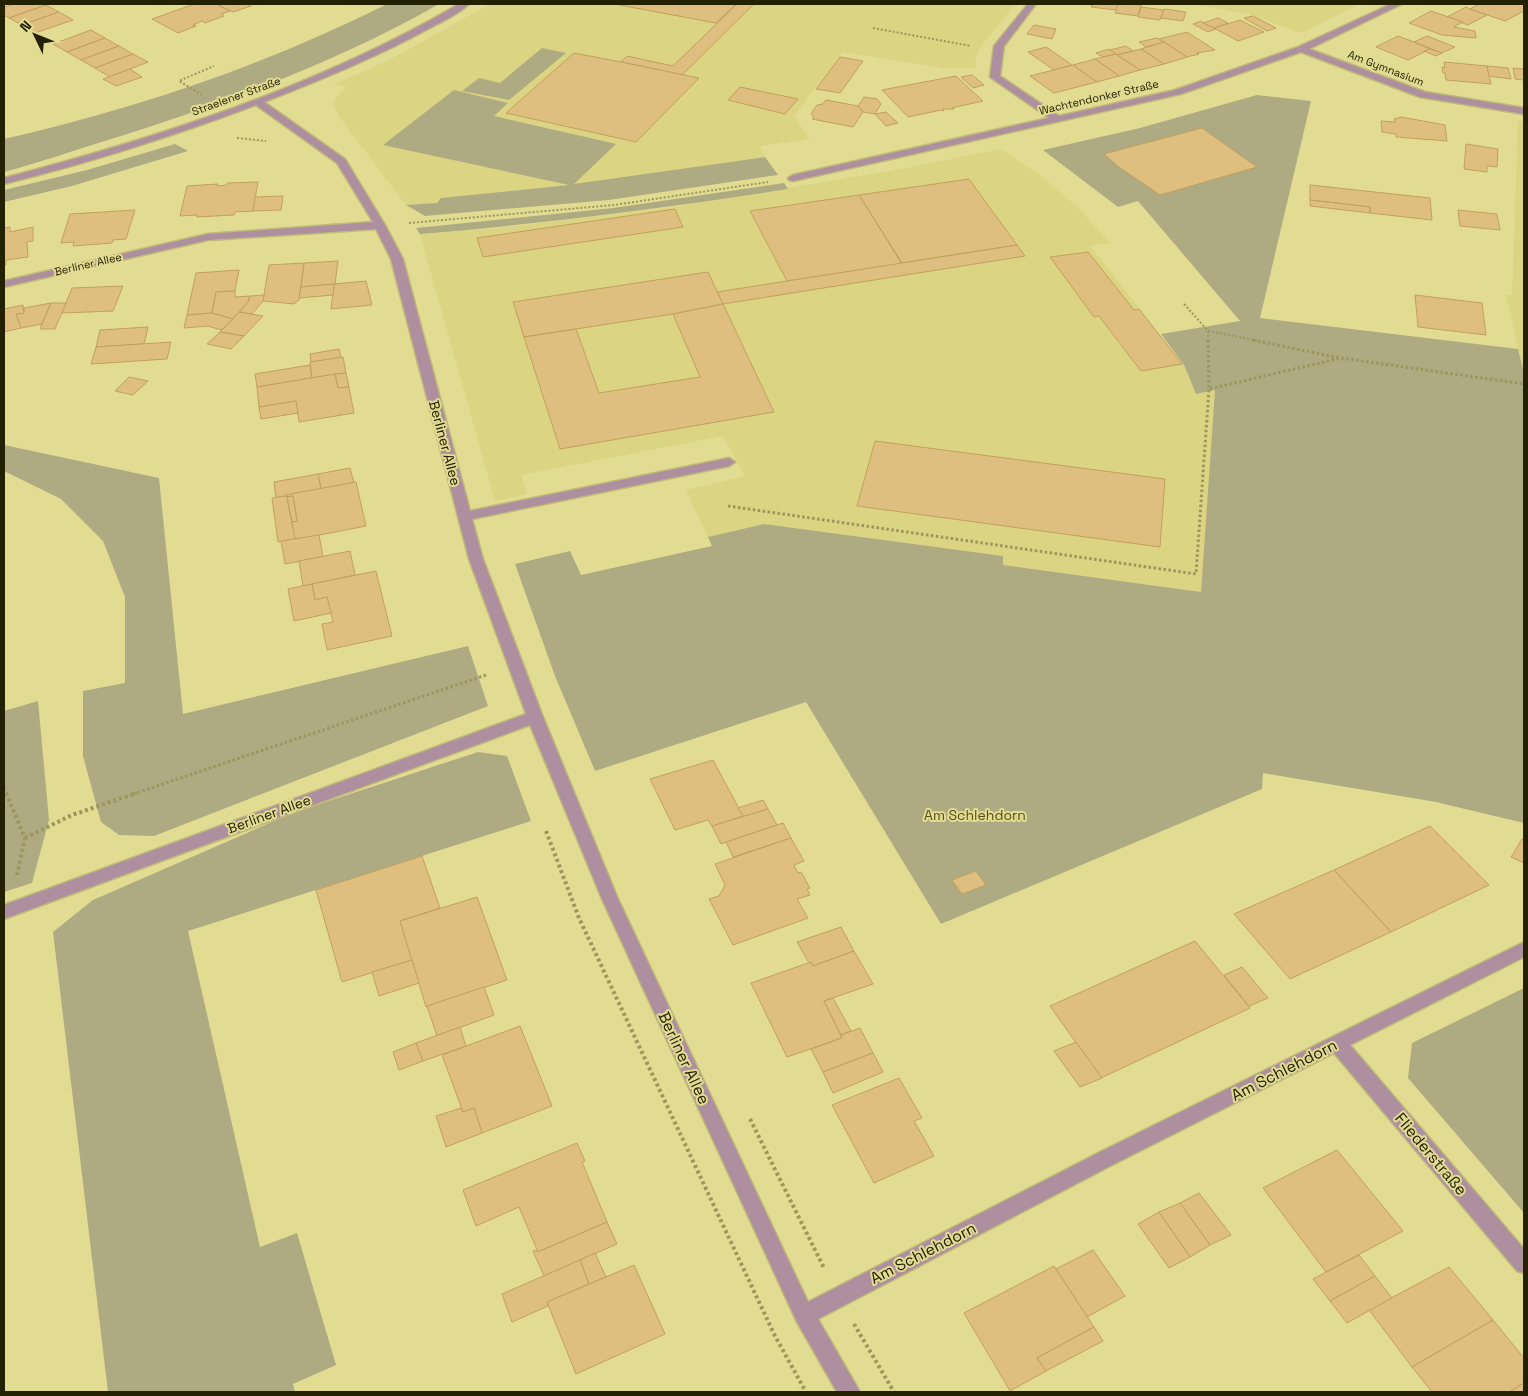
<svg xmlns="http://www.w3.org/2000/svg" width="1528" height="1396" viewBox="0 0 1528 1396" font-family="'Space Grotesk',sans-serif">
	<style>
		.built { fill: #dbd482 }
		.green { fill: #aeab82 }
		.building { fill: #dfbf7f; stroke: #c1a05d }
		.lines { fill: none; stroke-linecap: round; stroke-linejoin: round }
		.minor-casing { stroke: #c0ba78; stroke-width: 3 }
		.path-far2 { stroke: #9b965c; stroke-width: 2; stroke-dasharray: 2 2; stroke-linecap: butt }
		.path-far1 { stroke: #9b965c; stroke-width: 3; stroke-dasharray: 2.5 2.5; stroke-linecap: butt }
		.path { stroke: #9b965c; stroke-width: 4; stroke-dasharray: 3 3; stroke-linecap: butt }
		.minor { fill: #ad8fa0; fill-rule: evenodd }
		.labels { text-anchor: middle; dominant-baseline: central; stroke-width: 4; stroke-linejoin: round; paint-order: stroke }
		.far-street-label { font-size: 11px; fill: #242103; stroke: #e2dc92 }
		.street-label { font-size: 14px; fill: #242103; stroke: #e2dc92 }
		.park-label { font-size: 14px; fill: #534e1a; stroke: #e2dc92 }
		.near-street-label { font-size: 16px; fill: #242103; stroke: #e2dc92 }
	</style>
	<rect width="100%" height="100%" fill="#e2dc92"/>
	<g class="built">
		<polygon points="490,4 1015,4 979,49 975,60 977,68 942,68 843,52 794,116 810,139 759,146 765,157 579,184 441,198 437,203 406,205 340,118 333,104 337,96 348,87 333,85 391,59"/>
		<polygon points="1192,4 1359,4 1301,33 1252,15"/>
		<polygon points="1518,120 1524,121 1524,373 1506,295 1512,295"/>
		<polygon points="1001,149 1044,178 1078,208 1110,243 1090,246 1184,365 1196,394 1215,390 1202,592 1003,565 1003,556 764,524 708,537 686,490 745,476 723,436 521,475 527,494 495,501 420,234 500,228 672,207 896,170"/>
	</g>
	<g class="green">
		<path d="M387 4H439C334 64 220 105 105 141 72 151 38 163 4 172V139C136 109 266 65 387 4Z"/>
		<polygon points="542,48 566,53 509,100 462,91 479,78 500,83"/>
		<polygon points="454,90 508,103 494,116 616,144 574,184 765,157 778,175 609,200 425,216 406,205 437,203 441,198 569,185 383,145"/>
		<polygon points="1257,95 1311,101 1260,318 1518,349 1524,373 1524,823 1436,802 1263,773 1262,789 941,924 806,702 595,771 555,676 515,564 570,551 581,575 712,546 708,537 764,524 1003,556 1003,565 1201,592 1215,390 1196,394 1184,365 1161,334 1240,321 1138,201 1118,207 1043,150 1140,128"/>
		<polygon points="175,144 188,151 72,186 4,202 4,190 87,170"/>
		<path d="M784 183 788 189C666 208 543 224 420 234L416 228 613 208Z"/>
		<polygon points="4,445 159,478 183,714 468,646 488,706 154,836 119,835 101,822 83,756 83,691 125,683 125,597 103,541 61,499 4,471"/>
		<polygon points="38,701 49,820 32,883 4,892 4,711"/>
		<polygon points="478,752 507,756 531,821 188,931 260,1247 297,1233 336,1365 293,1384 295,1392 108,1392 53,932 93,900 295,812"/>
		<polygon points="1524,988 1524,1213 1408,1078 1412,1043"/>
	</g>
	<g class="building">
		<polygon points="14,4 44,4 46,5 9,18 4,15 4,7"/>
		<polygon points="194,4 216,4 230,11 221,14 224,16 205,23 202,21 193,25 196,26 178,33 152,19"/>
		<polygon points="216,4 249,4 248,4 251,6 233,12"/>
		<polygon points="614,4 736,4 716,23"/>
		<polygon points="737,4 754,4 682,75 621,62 627,56 673,66"/>
		<polygon points="1092,4 1118,4 1116,10 1091,7"/>
		<polygon points="1118,4 1129,4 1141,5 1138,16 1115,13"/>
		<polygon points="1479,4 1524,4 1524,11 1505,21 1470,9"/>
		<polygon points="46,5 59,12 22,25 9,18"/>
		<polygon points="1141,7 1164,10 1160,20 1138,17"/>
		<polygon points="1466,7 1470,9 1487,15 1468,25 1447,17"/>
		<polygon points="1164,9 1186,12 1183,21 1161,18"/>
		<polygon points="1431,11 1463,22 1454,27 1475,31 1476,38 1442,35 1409,23"/>
		<polygon points="59,12 73,20 35,33 22,25"/>
		<polygon points="1253,16 1276,28 1267,31 1244,18"/>
		<polygon points="1218,18 1228,23 1214,28 1203,23"/>
		<polygon points="1240,20 1264,32 1238,41 1214,28"/>
		<polygon points="1201,21 1203,23 1216,29 1208,32 1193,24"/>
		<polygon points="1034,25 1056,29 1052,39 1027,34"/>
		<polygon points="91,30 105,38 67,52 53,44"/>
		<polygon points="1187,32 1215,50 1197,53 1199,54 1187,57 1159,39"/>
		<polygon points="1398,36 1414,42 1430,49 1408,60 1376,47"/>
		<polygon points="1427,36 1455,47 1442,53 1414,42"/>
		<polygon points="105,38 119,46 81,60 67,52"/>
		<polygon points="1157,38 1164,42 1146,47 1139,42"/>
		<polygon points="1164,42 1187,57 1164,64 1141,49"/>
		<polygon points="119,46 133,54 95,68 81,60"/>
		<polygon points="1126,46 1133,51 1117,55 1110,50"/>
		<polygon points="1046,47 1068,62 1072,65 1054,70 1028,52"/>
		<polygon points="1109,49 1116,54 1103,57 1096,53"/>
		<polygon points="1141,49 1164,64 1140,70 1117,55"/>
		<polygon points="1430,49 1442,53 1436,56 1424,51"/>
		<polygon points="574,53 621,62 699,78 636,142 506,113"/>
		<polygon points="133,54 148,62 110,77 95,68"/>
		<polygon points="1116,54 1117,55 1140,70 1119,76 1095,59"/>
		<polygon points="840,57 863,61 840,93 816,89"/>
		<polygon points="1095,59 1119,76 1097,82 1073,65"/>
		<polygon points="1444,62 1487,66 1491,84 1446,80 1445,73 1443,73 1442,67 1445,68"/>
		<polygon points="1073,65 1097,82 1054,93 1030,76"/>
		<polygon points="1487,66 1508,68 1511,79 1489,76"/>
		<polygon points="1513,68 1524,69 1524,80 1515,79"/>
		<polygon points="130,69 142,77 116,86 103,79"/>
		<polygon points="972,75 984,85 973,88 961,77"/>
		<polygon points="956,76 983,101 952,108 954,109 943,109 944,111 941,110 908,117 882,90"/>
		<polygon points="740,87 798,99 785,114 728,100"/>
		<polygon points="864,97 877,99 881,104 875,114 863,112 858,106"/>
		<polygon points="826,100 858,106 863,112 853,127 812,119 814,117 811,114 817,105 823,104"/>
		<polygon points="886,112 898,123 886,126 875,114"/>
		<polygon points="1401,117 1445,125 1447,141 1396,137 1396,134 1382,132 1381,121 1395,122 1394,119"/>
		<polygon points="1202,128 1257,167 1160,195 1119,167 1104,154"/>
		<polygon points="1466,144 1498,149 1497,167 1487,166 1487,172 1464,169"/>
		<polygon points="969,179 1017,245 902,263 859,195"/>
		<polygon points="258,182 253,211 235,212 234,215 197,217 197,215 180,216 187,186 218,184 217,186 227,185 227,183"/>
		<polygon points="1310,185 1430,198 1432,220 1370,213 1370,207 1310,200"/>
		<polygon points="859,195 902,264 787,281 750,211"/>
		<polygon points="283,196 281,210 253,211 255,197"/>
		<polygon points="1310,200 1370,207 1370,213 1310,206"/>
		<polygon points="675,209 683,227 483,257 477,238"/>
		<polygon points="135,210 126,239 113,240 112,243 73,246 74,242 61,243 70,214"/>
		<polygon points="1458,210 1497,214 1500,230 1460,226"/>
		<polygon points="10,227 10,232 33,227 33,241 27,242 28,257 6,260 6,265 4,265 4,228"/>
		<polygon points="1017,245 1025,256 723,304 717,292"/>
		<polygon points="1088,252 1134,310 1139,309 1182,364 1141,371 1099,316 1094,317 1050,257"/>
		<polygon points="338,261 335,284 301,287 304,263"/>
		<polygon points="304,263 299,300 294,304 263,301 269,265"/>
		<polygon points="239,270 235,291 216,292 212,313 187,315 196,273"/>
		<polygon points="708,272 723,304 673,314 524,337 513,302"/>
		<polygon points="366,281 372,305 331,309 334,284"/>
		<polygon points="334,284 333,295 299,298 301,287"/>
		<polygon points="123,286 113,311 62,313 72,288"/>
		<polygon points="235,291 235,297 250,296 248,302 233,319 212,313 216,292"/>
		<polygon points="264,295 263,301 252,314 239,312 248,302 250,296"/>
		<polygon points="1415,295 1482,303 1486,335 1418,327"/>
		<polygon points="51,303 42,324 21,328 16,314 24,313 24,308"/>
		<polygon points="51,303 66,303 55,329 40,329"/>
		<polygon points="723,304 774,412 560,449 524,337 576,329 599,393 700,377 673,314"/>
		<polygon points="23,305 24,313 16,314 21,328 4,332 4,309"/>
		<polygon points="239,312 263,316 244,336 220,332"/>
		<polygon points="212,313 233,319 221,330 208,326 184,328 187,315"/>
		<polygon points="148,327 144,344 96,347 100,330"/>
		<polygon points="220,332 244,336 231,349 207,344"/>
		<polygon points="171,342 167,359 91,364 96,347"/>
		<polygon points="339,349 341,358 311,362 310,354"/>
		<polygon points="343,357 346,373 312,378 310,362"/>
		<polygon points="310,365 312,378 257,387 255,374"/>
		<polygon points="346,373 349,387 338,388 335,374"/>
		<polygon points="335,374 338,388 349,387 354,413 299,422 296,401 259,407 257,387"/>
		<polygon points="129,377 148,381 133,395 115,391"/>
		<polygon points="296,401 298,413 261,419 259,407"/>
		<polygon points="875,441 1165,479 1160,547 857,506"/>
		<polygon points="350,468 354,483 321,489 318,474"/>
		<polygon points="318,474 321,489 276,498 274,482"/>
		<polygon points="356,482 366,526 294,540 292,522 297,521 293,496 285,497 285,495"/>
		<polygon points="285,496 287,497 295,539 278,542 272,498"/>
		<polygon points="293,496 297,521 292,522 287,497"/>
		<polygon points="319,535 323,557 285,564 281,541"/>
		<polygon points="350,551 355,575 303,586 299,561"/>
		<polygon points="376,571 392,636 327,650 322,624 333,622 327,597 315,600 312,584"/>
		<polygon points="312,584 315,600 327,597 331,613 294,621 288,589"/>
		<polygon points="713,760 743,816 712,826 708,820 675,830 650,779"/>
		<polygon points="763,800 768,809 744,817 738,808"/>
		<polygon points="768,809 777,825 721,844 712,826"/>
		<polygon points="783,823 791,838 754,850 733,857 726,842"/>
		<polygon points="1430,826 1489,885 1391,932 1334,870"/>
		<polygon points="791,838 804,861 794,865 798,873 801,872 810,888 807,889 810,895 797,899 808,918 733,945 709,899 719,896 725,885 715,864"/>
		<polygon points="1522,839 1524,840 1524,863 1511,857"/>
		<polygon points="422,856 440,908 400,921 412,960 342,982 316,890"/>
		<polygon points="1334,870 1391,932 1290,979 1234,914"/>
		<polygon points="976,871 986,885 962,894 952,880"/>
		<polygon points="477,897 507,980 426,1007 400,921"/>
		<polygon points="841,927 854,951 813,966 811,962 809,963 797,942"/>
		<polygon points="1195,941 1250,1008 1101,1078 1050,1006"/>
		<polygon points="854,951 873,984 824,1001 842,1038 787,1057 751,983 811,962 813,966"/>
		<polygon points="412,960 419,983 379,996 372,972"/>
		<polygon points="1242,967 1268,998 1249,1006 1224,975"/>
		<polygon points="484,987 494,1015 437,1036 427,1006"/>
		<polygon points="833,998 851,1031 841,1035 824,1001"/>
		<polygon points="520,1026 552,1106 482,1133 474,1108 463,1112 442,1055"/>
		<polygon points="460,1027 466,1046 423,1061 416,1043"/>
		<polygon points="860,1028 873,1053 823,1072 811,1049 842,1038 841,1035"/>
		<polygon points="1076,1042 1102,1078 1080,1087 1054,1051"/>
		<polygon points="416,1043 423,1061 399,1070 393,1052"/>
		<polygon points="873,1053 883,1072 833,1093 823,1072"/>
		<polygon points="899,1078 922,1118 914,1121 934,1156 874,1183 832,1105"/>
		<polygon points="461,1108 463,1112 474,1108 482,1133 446,1147 436,1116"/>
		<polygon points="577,1143 585,1161 582,1162 607,1222 538,1252 519,1207 476,1226 463,1190"/>
		<polygon points="1337,1150 1403,1231 1326,1272 1263,1188"/>
		<polygon points="1199,1193 1231,1235 1210,1245 1180,1203"/>
		<polygon points="1180,1203 1210,1245 1190,1257 1159,1212"/>
		<polygon points="1159,1212 1190,1257 1169,1268 1138,1224"/>
		<polygon points="607,1222 617,1244 544,1276 533,1251 536,1250 538,1252"/>
		<polygon points="1093,1250 1125,1296 1087,1317 1056,1269"/>
		<polygon points="595,1253 606,1277 589,1284 580,1260"/>
		<polygon points="1359,1255 1375,1276 1330,1301 1313,1279"/>
		<polygon points="580,1260 589,1284 547,1302 548,1306 512,1322 502,1294"/>
		<polygon points="634,1265 665,1334 576,1374 547,1302"/>
		<polygon points="1054,1266 1094,1327 1037,1358 1046,1371 1010,1391 964,1313"/>
		<polygon points="1449,1267 1493,1320 1412,1367 1369,1310"/>
		<polygon points="1375,1276 1392,1298 1347,1323 1330,1301"/>
		<polygon points="1493,1320 1524,1358 1524,1383 1509,1392 1432,1392 1412,1367"/>
		<polygon points="1094,1327 1103,1341 1046,1371 1037,1358"/>
		<polygon points="1524,1383 1524,1392 1509,1392"/>
	</g>
	<g class="lines">
		<defs>
			<g id="minor">
				<path d="M459 4H469C459 14 443 21 430 28 377 57 321 80 264 102L345 159 385 225 403 259 470 511 729 458 735 462 729 466 472 519 483 559 543 717 618 899 808 1302 1100 1152 1524 942V957L1350 1045 1524 1249V1273L1517 1271 1334 1053 1114 1164 818 1319 860 1392H837L797 1322 602 899 530 725 4 919V905L526 714 469 559 391 259 376 229 208 240 4 287V281L208 234 373 222 337 163 256 105C174 136 89 163 4 184V178C160 137 319 86 459 4Z"/>
				<polygon points="1028,4 1036,4 1004,46 1000,76 1059,116 1175,90 1298,47 1391,4 1402,4 1309,49 1425,92 1524,108 1524,114 1420,97 1301,52 1181,94 793,181 789,180 788,178 793,175 1049,118 990,77 994,46"/>
			</g>
		</defs>
		<use href="#minor" class="minor-casing"/>
		<g class="path-far2">
			<polyline points="873,28 971,46"/>
			<polyline points="202,95 179,81 214,66"/>
			<polyline points="237,138 266,141"/>
			<polyline points="409,223 614,205 768,182"/>
			<polyline points="1184,304 1208,331 1208,341"/>
			<polyline points="1208,331 1259,341"/>
		</g>
		<g class="path-far1">
			<polyline points="1208,340 1209,389 1341,358 1524,384"/>
			<polyline points="1253,340 1340,358"/>
			<polyline points="728,506 1196,574 1209,389"/>
			<polyline points="4,788 7,794"/>
			<polyline points="133,794 486,675"/>
		</g>
		<g class="path">
			<polyline points="6,793 25,838 17,875"/>
			<polyline points="546,831 579,918 775,1336 806,1392"/>
			<polyline points="25,838 72,815 137,793"/>
			<polyline points="750,1119 824,1268"/>
			<polyline points="854,1324 894,1392"/>
		</g>
		<use href="#minor" class="minor"/>
	</g>
	<g class="labels">
		<g class="far-street-label">
			<text transform="translate(1386 68) rotate(21)">Am Gymnasium</text>
			<text transform="translate(236 96) rotate(-20)">Straelener Straße</text>
			<text transform="translate(1099 97) rotate(-13)">Wachtendonker Straße</text>
			<text transform="translate(88 264) rotate(-13)">Berliner Allee</text>
		</g>
		<g class="street-label">
			<text transform="translate(445 443) rotate(75)">Berliner Allee</text>
			<text transform="translate(269 814) rotate(-20)">Berliner Allee</text>
		</g>
		<g class="park-label">
			<text x="975" y="815">Am Schlehdorn</text>
		</g>
		<g class="near-street-label">
			<text transform="translate(684 1058) rotate(65)">Berliner Allee</text>
			<text transform="translate(1284 1070) rotate(-27)">Am Schlehdorn</text>
			<text transform="translate(1431 1154) rotate(50)">Fliederstraße</text>
			<text transform="translate(923 1253) rotate(-27)">Am Schlehdorn</text>
		</g>
	</g>
	<rect width="1528" height="1396" fill="none" stroke="#242103" stroke-width="10"/>
	<g transform="translate(35 35) rotate(313)" stroke="#e2dc92" stroke-width="4" paint-order="stroke">
	<path d="M0-4L9 19L0 12L-9 19Z" fill="#242103"/>
	<text y="-8" font-size="14" font-weight="bold" text-anchor="middle" fill="#242103">N</text>
	</g>
</svg>
